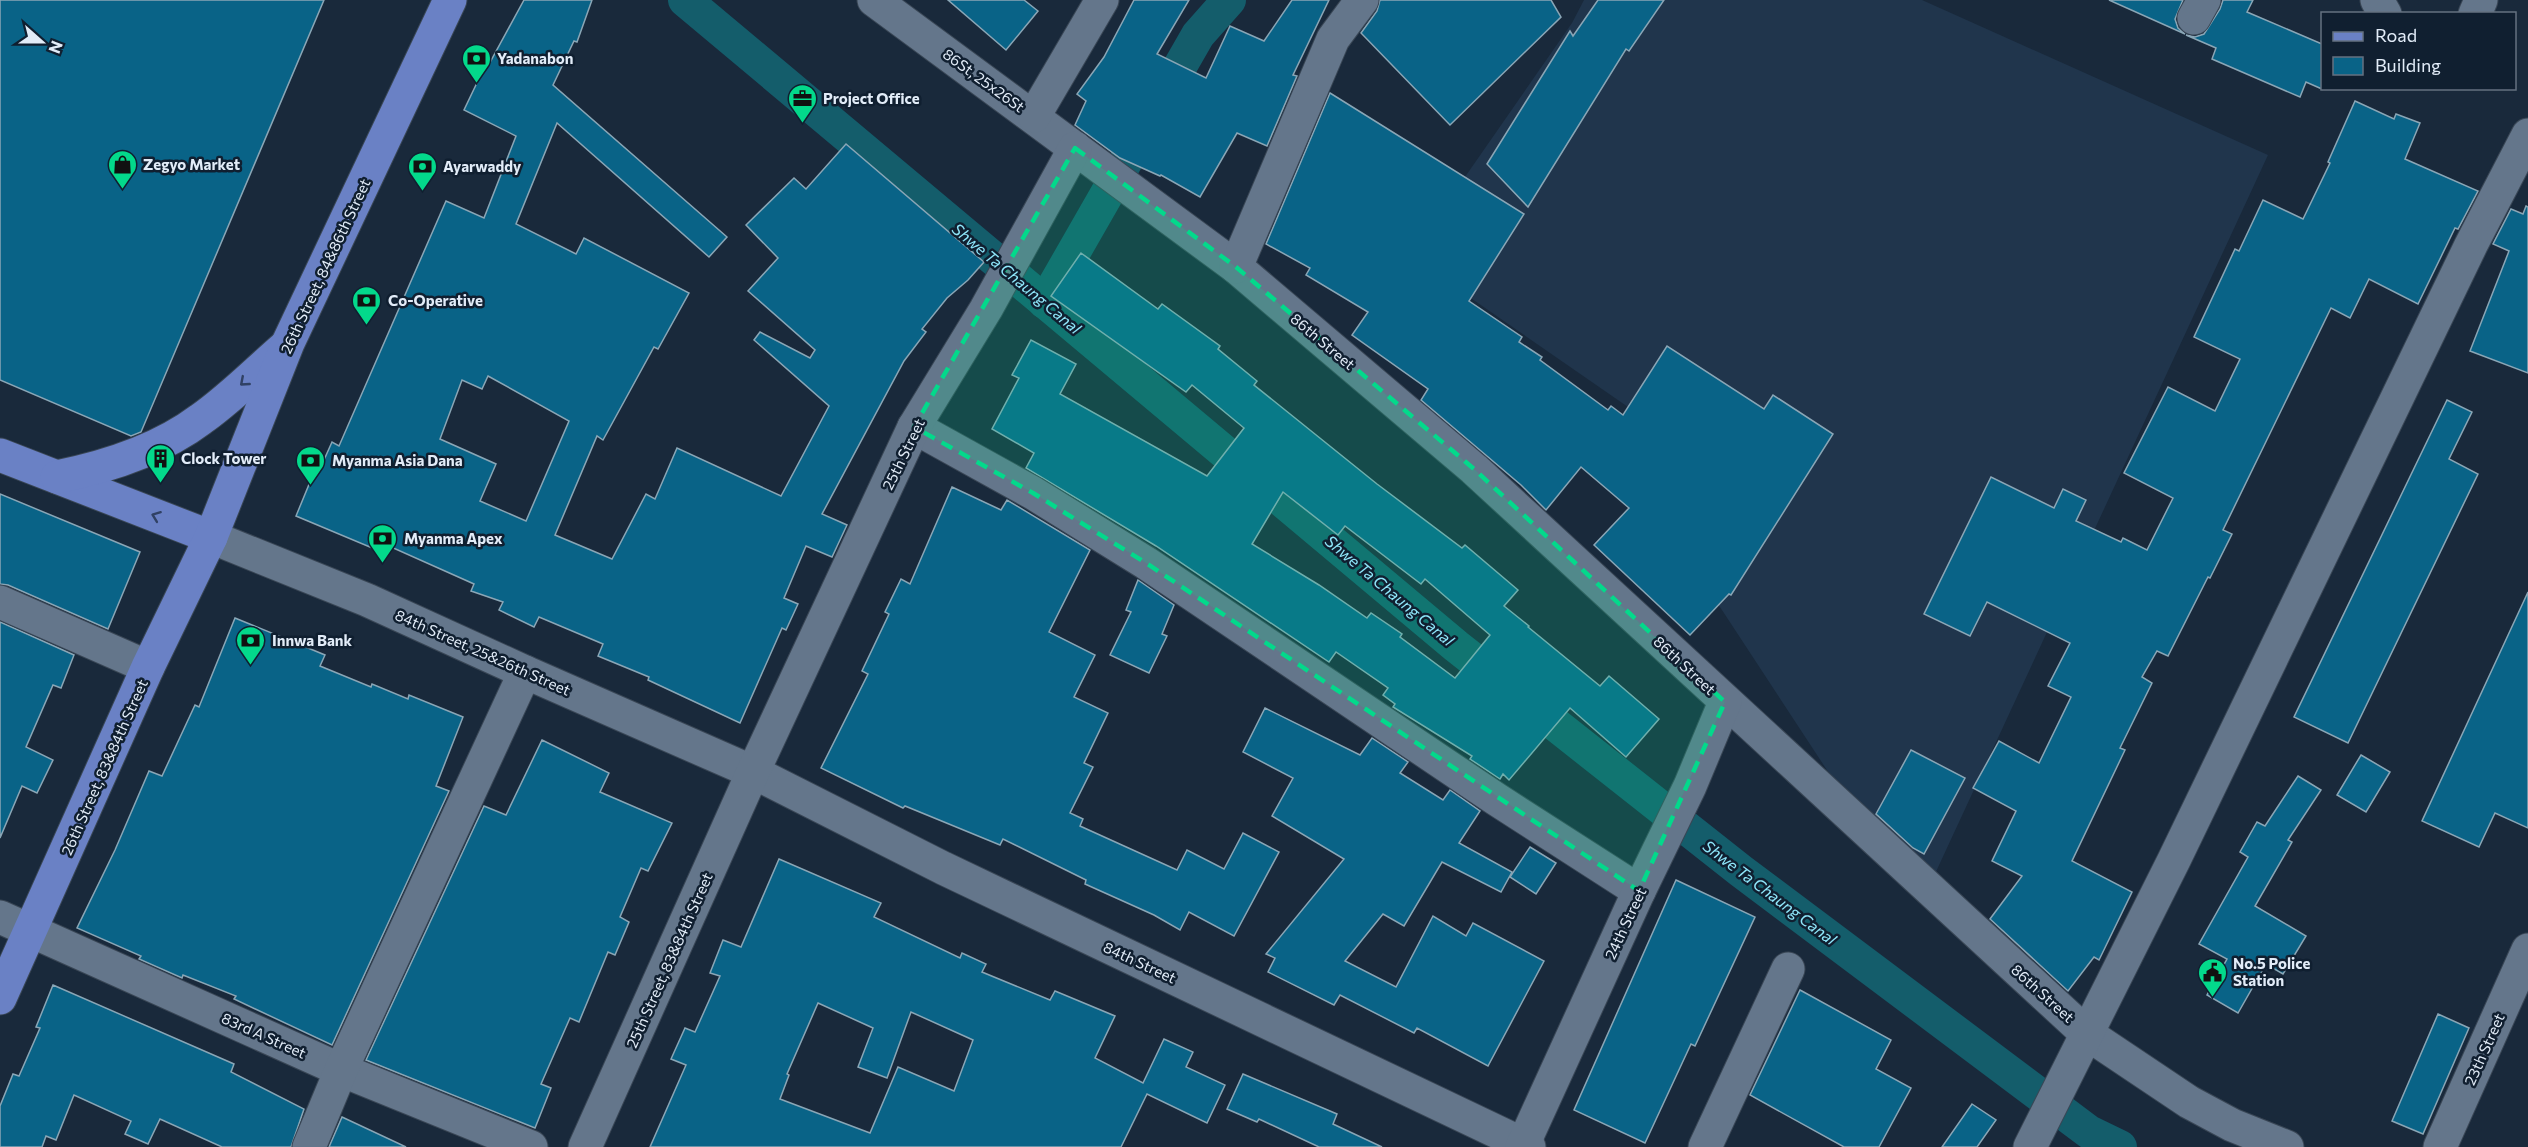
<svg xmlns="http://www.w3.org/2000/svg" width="2528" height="1147" viewBox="0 0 2528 1147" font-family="Commissioner,sans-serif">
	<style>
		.built { fill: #20354c }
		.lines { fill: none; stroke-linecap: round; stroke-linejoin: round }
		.canal { stroke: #145d6b; stroke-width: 34 }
		.building { fill: #096387; stroke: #8aa6b6; stroke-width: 1.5; fill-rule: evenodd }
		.minor-casing { stroke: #394655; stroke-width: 35 }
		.major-casing { stroke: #394655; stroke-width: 35 }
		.minor { stroke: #64768b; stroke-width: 33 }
		.major { stroke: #6a81c5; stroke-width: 33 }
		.oneway { stroke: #304164 }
		.marked { fill: #03d98b; fill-opacity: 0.2; stroke: #03d98b; stroke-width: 4.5; stroke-dasharray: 12 8; stroke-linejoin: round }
		.labels { text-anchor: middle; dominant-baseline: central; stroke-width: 5; stroke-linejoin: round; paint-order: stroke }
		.poi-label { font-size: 15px; font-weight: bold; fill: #e2ecf8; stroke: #101f30; text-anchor: start }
		.street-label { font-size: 15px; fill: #e2ecf8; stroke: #101f30 }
		.water-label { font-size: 16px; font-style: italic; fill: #8fe7fb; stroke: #101f30 }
	</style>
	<rect width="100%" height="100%" fill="#19293b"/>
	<polygon class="built" points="1584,0 1922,0 2268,155 1934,876 1861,822 1720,607 1624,517 1680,443 1410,256 1572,23"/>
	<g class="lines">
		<g class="canal">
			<polyline points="685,0 1456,646 1741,871 2089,1132 2120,1147"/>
			<polyline points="1045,302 1198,35 1229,0"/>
		</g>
	</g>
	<g class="building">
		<polygon points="0,0 324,0 141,432 131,436 0,380"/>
		<path d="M524 0H592L577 42 574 41 553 85 727 237 709 257 557 123 516 224 576 254 584 238 689 293 658 349 654 347 603 440 597 436 555 535 612 559 646 494 655 499 677 448 781 496 829 406 754 340 760 332 810 358 815 350 748 291 778 258 746 225 794 178 806 189 846 144 984 262 968 280 947 298 922 329 926 332 904 361 822 514 847 525 832 557 806 546 784 598 798 604 786 630 782 628 740 723 648 680 649 677 598 656 603 644 539 617 534 627 499 610 503 602 471 591 474 584 380 542 377 550 296 516 315 470 319 471 332 442 339 446 446 201 484 218 516 136 464 110 486 64 488 66ZM488 376 569 421 526 521 480 501 496 464 440 439 462 380 482 389Z"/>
		<polygon points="948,0 1024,0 1038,11 1006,50"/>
		<polygon points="1134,0 1189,0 1157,54 1206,78 1230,26 1264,41 1292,0 1329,0 1293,75 1297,76 1267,146 1237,133 1200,197 1161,175 1160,176 1120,158 1075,125 1086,101 1077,94 1104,57"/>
		<polygon points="1380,0 1551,0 1561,17 1450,125 1361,33 1377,11"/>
		<polygon points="1598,0 1664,0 1629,51 1626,49 1528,207 1487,164 1570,31 1573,36"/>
		<polygon points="2109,0 2183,0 2175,19 2178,28 2185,34"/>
		<polygon points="2223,0 2253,0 2247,12 2322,44 2322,89 2306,82 2300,97 2212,59 2216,48 2186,35 2195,37 2204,34 2220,9"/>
		<polygon points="1330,93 1524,214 1469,301 1522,337 1519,342 1542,357 1540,360 1608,410 1611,406 1623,415 1667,346 1764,409 1773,395 1833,434 1731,595 1729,594 1690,635 1594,545 1629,508 1581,467 1546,510 1521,485 1421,400 1428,389 1352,335 1368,312 1306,275 1310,268 1266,244"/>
		<polygon points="2355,101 2394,119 2396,114 2420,123 2405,159 2478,191 2458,229 2455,228 2418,304 2369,279 2350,318 2331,308 2223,530 2232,534 2210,578 2208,577 2168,656 2157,651 2142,677 2152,683 2120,748 2125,750 2072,861 2132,892 2099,960 2094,957 2068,991 1990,919 2022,876 1992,861 2016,811 1973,788 1999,741 2039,763 2071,697 2048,686 2070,643 1987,602 1970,636 1924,614 1991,477 2054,508 2063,489 2086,500 2076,521 2121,542 2123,538 2147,550 2173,498 2124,473 2168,387 2215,411 2240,359 2194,337 2235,249 2239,251 2263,200 2303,219 2330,163 2328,162"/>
		<polygon points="2526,206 2528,207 2528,373 2470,351 2509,251 2493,244 2511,209 2523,214"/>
		<path d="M1081 253 1158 309 1162 304 1220 346 1218 349 1257 381 1254 385 1377 484 1462 548 1465 545 1518 590 1504 606 1529 626 1528 627 1600 686 1609 676 1659 719 1626 757 1570 708 1509 780 1503 774 1500 779 1470 759 1472 756 1393 707 1395 704 1383 695 1388 688 1336 652 1329 662 1156 546 1026 468 1034 453 992 429 1019 378 1012 375 1031 340 1076 364 1060 394 1207 476 1244 428 1192 385 1186 392 1051 296ZM1283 492 1338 535 1345 526 1421 584 1425 579 1490 635 1455 678 1400 637 1402 634 1371 613 1367 618 1319 585 1252 544Z"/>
		<polygon points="2447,400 2472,412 2449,459 2478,474 2348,743 2294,717"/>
		<polygon points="952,487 1001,510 1007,500 1090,550 1049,632 1095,655 1074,697 1108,713 1084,763 1093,767 1070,813 1083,819 1080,826 1177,870 1187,850 1224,869 1243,833 1279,852 1234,936 1189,912 1180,930 1154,915 1085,884 1086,880 1003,839 1000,845 905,806 903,808 821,768 868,674 862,671 889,614 885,612 901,579 910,584"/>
		<polygon points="0,494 140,552 108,629 8,585 0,584"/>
		<polygon points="1138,580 1174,605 1162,634 1167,636 1149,673 1110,655 1131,612 1126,610"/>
		<polygon points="2528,592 2528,828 2495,813 2479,847 2422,821"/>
		<polygon points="235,618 325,655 320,666 371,687 372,684 408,699 409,695 463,717 436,786 449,791 332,1045 234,999 236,996 183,975 182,978 139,959 141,956 77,928 115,850 149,771 162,776 195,705 199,707"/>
		<polygon points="0,622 74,655 61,688 53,685 26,747 53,760 37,793 22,786 0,838"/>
		<polygon points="1265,708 1360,755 1372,738 1408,762 1400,773 1443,800 1450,790 1480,811 1459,843 1512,872 1501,892 1442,862 1404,926 1383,914 1345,961 1396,987 1433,916 1466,936 1473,923 1544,961 1488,1066 1417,1028 1414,1033 1340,995 1334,1005 1268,972 1275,958 1266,954 1344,859 1272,816 1293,778 1243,752"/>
		<polygon points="542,740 609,773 600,792 672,823 648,871 641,868 620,917 629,922 615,955 608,952 579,1022 570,1018 541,1084 551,1088 535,1128 366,1060 484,806 506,815"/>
		<polygon points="1911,750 1965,778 1924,854 1913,848 1876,814"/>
		<polygon points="2361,755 2390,772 2366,812 2337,795"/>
		<polygon points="2298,776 2321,790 2288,840 2292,842 2255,906 2306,936 2283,974 2266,964 2238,1013 2207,995 2227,959 2199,944 2248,857 2240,852 2257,822 2265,826"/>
		<polygon points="1530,847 1556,863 1536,894 1510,877"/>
		<path d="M779 859 881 903 874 917 960 958 962 953 986 964 982 972 1050 1000 1055 991 1115 1016 1095 1058 1143 1083 1164 1039 1193 1052 1186 1067 1225 1085 1207 1123 1147 1094 1121 1147H650L686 1065 671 1059 685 1028 695 1032 720 976 710 973 723 940 741 947ZM818 1003 873 1028 858 1067 887 1078 911 1012 973 1040 954 1091 898 1067 870 1133 780 1099 789 1075 787 1074Z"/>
		<polygon points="1676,880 1755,917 1695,1046 1691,1044 1645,1143 1574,1110"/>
		<polygon points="53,985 234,1064 231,1072 304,1109 291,1147 222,1147 160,1119 148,1144 125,1134 131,1121 74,1095 56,1140 46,1136 42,1147 0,1147 0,1106 13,1074 19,1076 40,1028 36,1027"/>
		<polygon points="1800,990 1891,1040 1876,1069 1911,1088 1879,1147 1844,1147 1750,1095"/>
		<polygon points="2438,1014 2469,1028 2423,1134 2392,1121"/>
		<polygon points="1243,1074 1337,1114 1333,1124 1382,1147 1319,1147 1259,1119 1257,1122 1227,1109"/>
		<polygon points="1972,1104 1996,1120 1977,1147 1942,1147"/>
		<polygon points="342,1117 406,1147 329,1147"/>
	</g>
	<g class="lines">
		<defs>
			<g id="minor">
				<polyline points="874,0 1236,267 1474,469 2086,1033 2189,1102 2232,1125 2287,1147"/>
				<polyline points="2377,0 2385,14"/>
				<polyline points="2475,14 2481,0"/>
				<polyline points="2194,18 2204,0"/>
				<polyline points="1034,116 1102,0"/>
				<polyline points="1236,267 1333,39 1362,0"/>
				<polyline points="914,427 1033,493 1146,563 1496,799 1639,891"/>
				<polyline points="211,537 367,600 525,672 753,772 943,868 1529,1147"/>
				<polyline points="0,602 148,667"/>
				<polyline points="0,917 341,1070 531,1147"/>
				<polyline points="309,1147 341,1070 525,672"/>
				<polyline points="585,1147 753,772 914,427 986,309 1075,148"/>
				<polyline points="1522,1147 1639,891 1690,786 1725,702"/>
				<polyline points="1705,1147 1788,969"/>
				<polyline points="2030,1147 2174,860 2471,245 2528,135"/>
				<polyline points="2440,1147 2528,950"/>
			</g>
			<g id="major">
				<polyline points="0,455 211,537"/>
				<path d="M57 477C106 467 160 450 201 419 231 398 257 371 285 347"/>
				<polyline points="0,998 148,667 211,537 288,343 450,0"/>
			</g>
		</defs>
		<use href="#minor" class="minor-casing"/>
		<use href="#major" class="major-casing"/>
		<use href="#minor" class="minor"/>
		<use href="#major" class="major"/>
	</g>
	<defs><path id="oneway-chevron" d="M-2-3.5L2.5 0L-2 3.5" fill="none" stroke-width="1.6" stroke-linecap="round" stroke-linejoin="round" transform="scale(1.5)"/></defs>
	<g class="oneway">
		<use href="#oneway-chevron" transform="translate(244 382) rotate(139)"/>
		<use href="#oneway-chevron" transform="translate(156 516) rotate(-159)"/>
	</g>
	<path class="marked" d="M1075 148 1236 267 1474 469 1725 702 1639 891 1146 563 1033 493 914 427Z"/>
	<defs>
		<symbol id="bank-pin" viewBox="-11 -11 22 30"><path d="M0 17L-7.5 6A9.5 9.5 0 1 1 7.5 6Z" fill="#03d98b" stroke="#101f30"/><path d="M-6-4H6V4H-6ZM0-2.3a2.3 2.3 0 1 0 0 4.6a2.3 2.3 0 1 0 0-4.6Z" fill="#111"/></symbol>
		<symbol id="office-pin" viewBox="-11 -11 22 30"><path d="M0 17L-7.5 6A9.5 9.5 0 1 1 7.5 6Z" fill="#03d98b" stroke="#101f30"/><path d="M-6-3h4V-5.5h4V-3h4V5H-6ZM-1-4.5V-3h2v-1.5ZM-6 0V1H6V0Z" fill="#111"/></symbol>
		<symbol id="shop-pin" viewBox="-11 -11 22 30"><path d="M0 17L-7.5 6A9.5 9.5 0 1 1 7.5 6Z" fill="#03d98b" stroke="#101f30"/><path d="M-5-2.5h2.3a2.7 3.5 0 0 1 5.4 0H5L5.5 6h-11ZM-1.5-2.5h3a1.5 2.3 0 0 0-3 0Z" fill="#111"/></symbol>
		<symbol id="building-pin" viewBox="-11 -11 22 30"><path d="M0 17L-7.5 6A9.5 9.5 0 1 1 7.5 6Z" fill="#03d98b" stroke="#101f30"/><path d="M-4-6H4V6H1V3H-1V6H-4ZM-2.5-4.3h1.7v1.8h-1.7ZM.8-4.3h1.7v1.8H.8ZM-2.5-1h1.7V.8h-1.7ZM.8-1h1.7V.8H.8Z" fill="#111"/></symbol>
		<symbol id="civic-pin" viewBox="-11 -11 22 30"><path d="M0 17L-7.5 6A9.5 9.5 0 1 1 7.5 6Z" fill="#03d98b" stroke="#101f30"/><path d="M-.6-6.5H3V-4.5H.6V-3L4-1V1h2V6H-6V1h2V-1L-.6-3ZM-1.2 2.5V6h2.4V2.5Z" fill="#111"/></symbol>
	</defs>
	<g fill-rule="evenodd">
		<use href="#bank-pin" x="460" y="42" width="33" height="45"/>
		<use href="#office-pin" x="786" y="82" width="33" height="45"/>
		<use href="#shop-pin" x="106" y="148" width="33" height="45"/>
		<use href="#bank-pin" x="406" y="150" width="33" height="45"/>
		<use href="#bank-pin" x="350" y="284" width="33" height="45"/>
		<use href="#building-pin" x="144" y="442" width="33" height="45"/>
		<use href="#bank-pin" x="294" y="444" width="33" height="45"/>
		<use href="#bank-pin" x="366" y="522" width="33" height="45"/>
		<use href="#bank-pin" x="234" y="624" width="33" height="45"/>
		<use href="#civic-pin" x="2196" y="956" width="33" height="45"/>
	</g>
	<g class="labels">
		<g class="poi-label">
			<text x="497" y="58">Yadanabon</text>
			<text x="823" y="98">Project Office</text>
			<text x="143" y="164">Zegyo Market</text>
			<text x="443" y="166">Ayarwaddy</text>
			<text x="388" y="300">Co-Operative</text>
			<text x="181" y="458">Clock Tower</text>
			<text x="332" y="460">Myanma Asia Dana</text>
			<text x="404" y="538">Myanma Apex</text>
			<text x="272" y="640">Innwa Bank</text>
			<text x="2233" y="963">No.5 Police<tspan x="2233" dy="17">Station</tspan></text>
		</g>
		<g class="street-label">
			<text transform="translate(984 80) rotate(36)">86St, 25x26St</text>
			<text transform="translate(325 266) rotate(-65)">26th Street, 84&amp;86th Street</text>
			<text transform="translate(1323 341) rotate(40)">86th Street</text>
			<text transform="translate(903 454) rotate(-64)">25th Street</text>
			<text transform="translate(483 652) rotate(24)">84th Street, 25&amp;26th Street</text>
			<text transform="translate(1685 665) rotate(43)">86th Street</text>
			<text transform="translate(104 767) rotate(-66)">26th Street, 83&amp;84th Street</text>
			<text transform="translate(1625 923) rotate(-65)">24th Street</text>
			<text transform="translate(669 960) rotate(-66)">25th Street, 83&amp;84th Street</text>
			<text transform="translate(1140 962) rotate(25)">84th Street</text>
			<text transform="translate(2043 993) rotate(42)">86th Street</text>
			<text transform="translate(264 1035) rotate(24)">83rd A Street</text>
			<text transform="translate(2484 1049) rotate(-66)">23th Street</text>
		</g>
		<g class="water-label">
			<text transform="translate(1017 278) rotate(40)">Shwe Ta Chaung Canal</text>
			<text transform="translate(1390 590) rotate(40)">Shwe Ta Chaung Canal</text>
			<text transform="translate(1770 892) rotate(37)">Shwe Ta Chaung Canal</text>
		</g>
	</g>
	<rect x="2321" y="12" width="195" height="78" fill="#101f30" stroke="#647180" stroke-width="1.5"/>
	<rect x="2333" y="32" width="30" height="9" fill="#6a81c5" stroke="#647180" stroke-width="1.5"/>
	<text x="2375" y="42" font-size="18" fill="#e2ecf8">Road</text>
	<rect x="2333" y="57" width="30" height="18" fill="#096387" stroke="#647180" stroke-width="1.5"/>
	<text x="2375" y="72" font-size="18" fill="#e2ecf8">Building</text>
	<g transform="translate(42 42) rotate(111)" stroke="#101f30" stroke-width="4.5" paint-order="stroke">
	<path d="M0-4.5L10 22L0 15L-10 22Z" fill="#e2ecf8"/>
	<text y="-9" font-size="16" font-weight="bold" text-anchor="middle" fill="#e2ecf8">N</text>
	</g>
</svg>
